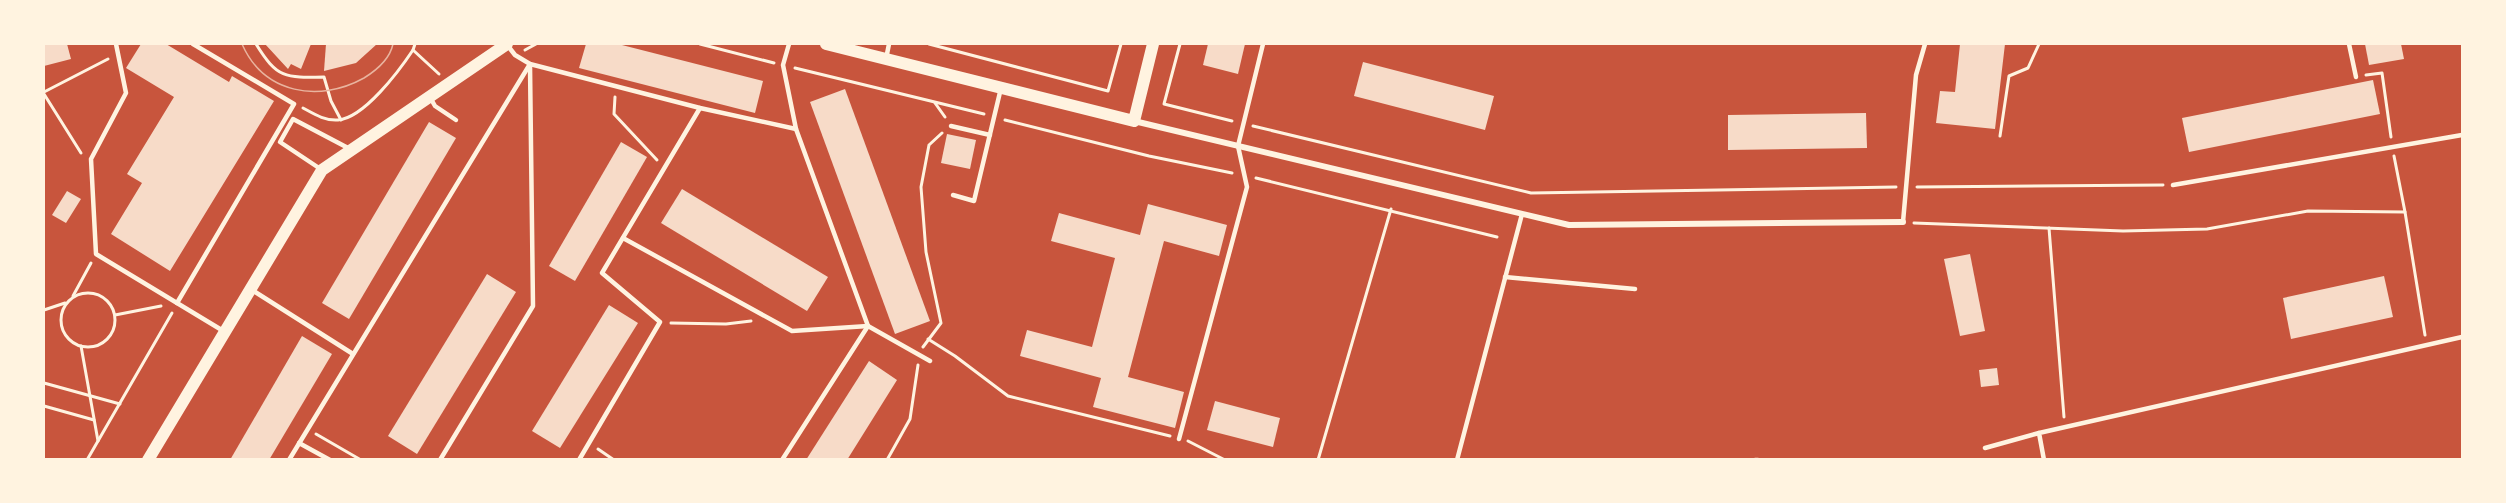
<svg xmlns="http://www.w3.org/2000/svg" width="2506" height="503" viewBox="0 0 2506 503" font-family="'Work Sans',sans-serif">
	<style>
		.building { fill: #f7dbc8 }
		.lines { fill: none; stroke-linecap: round; stroke-linejoin: round }
		.path { stroke: #fff3e0; stroke-width: 3 }
		.service { stroke: #fff3e0; stroke-width: 4.5 }
		.minor { stroke: #fff3e0; stroke-width: 6 }
		.secondary { stroke: #fff3e0; stroke-width: 12 }
		.tram { stroke: #e9b49f; stroke-width: 1.5 }
	</style>
	<rect width="100%" height="100%" fill="#c8553d"/>
	<g class="building">
		<polygon points="44,44 67,44 71,59 44,66"/>
		<polygon points="141,44 166,44 229,82 232,76 274,101 170,271 111,234 142,183 127,174 174,97 126,68"/>
		<polygon points="265,44 311,44 301,69 291,64 288,69"/>
		<polygon points="326,44 377,44 356,63 324,71"/>
		<polygon points="586,44 618,44 763,81 755,113 579,68"/>
		<polygon points="1208,44 1245,44 1238,74 1203,65"/>
		<polygon points="1960,44 2005,44 1995,129 1936,123 1940,91 1955,92"/>
		<polygon points="2365,44 2401,44 2404,59 2369,65"/>
		<polygon points="1363,62 1494,96 1485,130 1354,96"/>
		<polygon points="2373,80 2380,114 2189,152 2182,118"/>
		<polygon points="845,89 930,321 895,334 810,102"/>
		<polygon points="1866,113 1867,148 1728,150 1728,115"/>
		<polygon points="429,122 456,138 349,319 322,303"/>
		<polygon points="947,134 976,140 970,169 941,163"/>
		<polygon points="621,142 647,157 575,281 549,266"/>
		<polygon points="682,189 828,277 807,311 661,223"/>
		<polygon points="67,191 81,199 66,223 52,215"/>
		<polygon points="1148,204 1227,225 1219,256 1164,241 1128,377 1184,392 1175,428 1093,407 1101,378 1020,356 1027,330 1092,347 1115,258 1051,241 1059,213 1140,235"/>
		<polygon points="1970,254 1985,331 1960,336 1944,259"/>
		<polygon points="487,274 516,292 417,454 388,436"/>
		<polygon points="2384,276 2393,317 2291,339 2283,298"/>
		<polygon points="609,305 638,323 560,448 532,431"/>
		<polygon points="302,336 332,354 269,460 230,460"/>
		<polygon points="869,361 897,380 847,460 806,460"/>
		<polygon points="1997,368 1999,385 1981,387 1979,370"/>
		<polygon points="1215,401 1280,418 1273,447 1207,430"/>
	</g>
	<g class="lines">
		<g class="path">
			<path d="M256 44C277 78 285 78 324 77L331 101 341 120"/>
			<polyline points="415,44 413,50 439,74"/>
			<polyline points="700,44 774,63"/>
			<polyline points="929,44 1108,91 1121,44"/>
			<polyline points="1180,44 1164,104 1232,121"/>
			<polyline points="525,50 536,44"/>
			<polyline points="795,68 984,114"/>
			<polyline points="2366,75 2382,73 2391,137"/>
			<polyline points="44,92 108,59"/>
			<polyline points="44,94 81,153"/>
			<polyline points="615,97 614,114 657,160"/>
			<polyline points="935,103 945,117"/>
			<path d="M303 108C314 114 325 121 338 120 364 118 399 71 413 50"/>
			<polyline points="1005,120 1149,156 1232,173"/>
			<polyline points="1253,126 1531,193 1896,187"/>
			<polyline points="2000,136 2009,76 2028,68 2039,44"/>
			<polyline points="1256,178 1497,237"/>
			<polyline points="1917,187 2163,185"/>
			<polyline points="2405,212 2425,335"/>
			<polyline points="1914,223 2123,231 2207,229 2308,211 2405,212 2394,156"/>
			<polyline points="2049,228 2064,417"/>
			<circle cx="88" cy="320" r="27"/>
			<polyline points="73,296 91,263"/>
			<polyline points="44,310 65,303"/>
			<polyline points="115,315 161,306"/>
			<polyline points="671,323 726,324 751,321"/>
			<polyline points="928,339 955,356 1008,396 1170,436"/>
			<polyline points="81,346 98,441"/>
			<polyline points="923,347 941,323 926,252 921,187 929,145 942,133"/>
			<polyline points="44,383 120,404"/>
			<polyline points="44,406 94,420"/>
			<polyline points="316,434 361,460"/>
			<polyline points="1188,441 1225,460"/>
			<polyline points="598,449 614,460"/>
			<polyline points="87,460 172,313"/>
			<polyline points="887,460 910,419 918,365"/>
			<polyline points="1318,460 1391,209"/>
		</g>
		<g class="service">
			<polyline points="116,44 126,93 91,159 96,254 225,332"/>
			<polyline points="789,44 783,65 796,129 868,326"/>
			<polyline points="2349,44 2356,77"/>
			<polyline points="508,46 515,55 530,64 700,108 796,129"/>
			<polyline points="886,59 889,44"/>
			<polyline points="431,99 435,106 456,120"/>
			<polyline points="951,126 990,135"/>
			<polyline points="322,170 280,142 293,119 350,149"/>
			<polyline points="2173,185 2462,135"/>
			<polyline points="953,195 974,201 1001,88"/>
			<polyline points="1903,222 1916,75 1925,44"/>
			<polyline points="623,238 792,331 868,326 930,361"/>
			<polyline points="1505,277 1635,289"/>
			<polyline points="252,290 353,354"/>
			<polyline points="177,303 294,104 193,44"/>
			<polyline points="1179,439 1247,187 1238,146 1263,44"/>
			<polyline points="299,443 330,460"/>
			<polyline points="1985,448 2039,433"/>
			<polyline points="289,460 530,64"/>
			<polyline points="440,460 533,306 530,65"/>
			<polyline points="579,460 660,322 602,273 700,108"/>
			<polyline points="782,460 868,326"/>
			<polyline points="1457,460 1522,214"/>
			<polyline points="1755,460 1758,460"/>
			<polyline points="2044,460 2039,433 2462,337"/>
		</g>
		<polyline class="minor" points="1134,121 1569,225 1903,222"/>
		<g class="secondary">
			<polyline points="826,44 1134,121 1153,44"/>
			<polyline points="148,460 322,170 507,44"/>
		</g>
		<path class="tram" d="M242 44C264 94 319 103 364 78 377 70 390 58 393 44"/>
	</g>
	<rect width="2506" height="503" fill="none" stroke="#fff3e0" stroke-width="90"/>
</svg>
